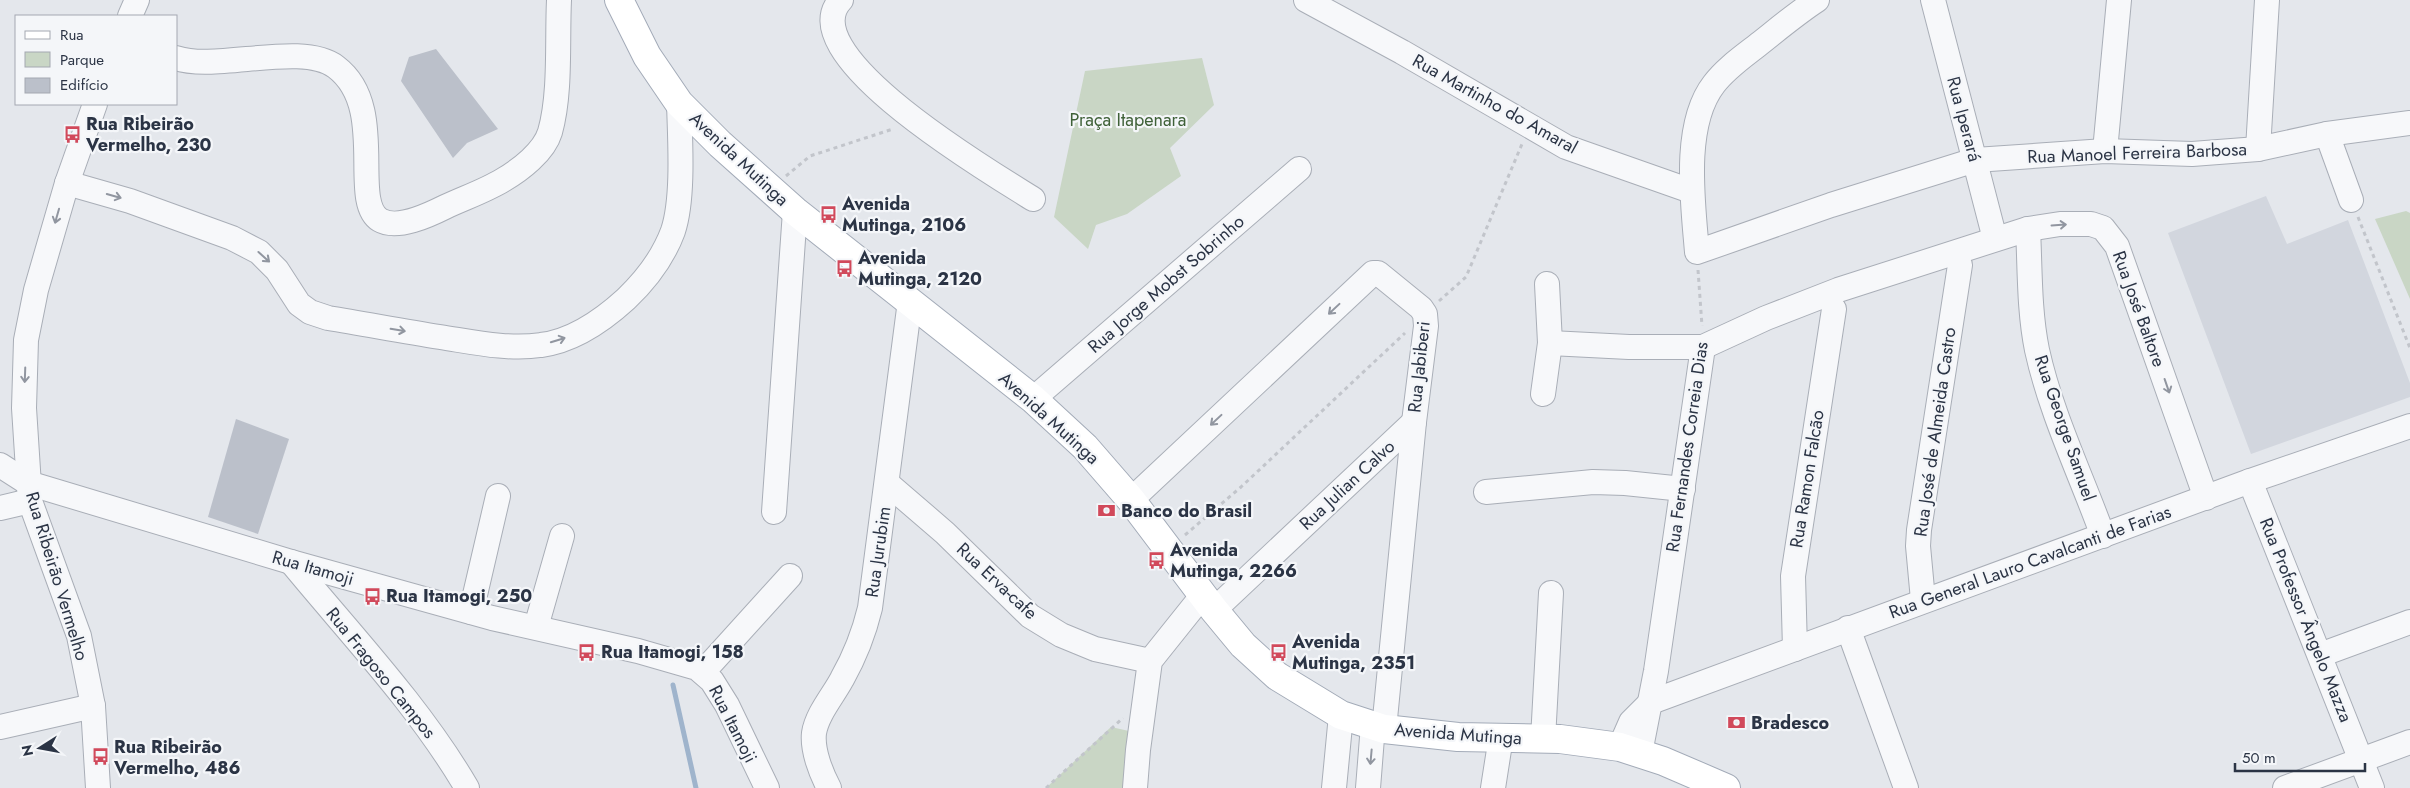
<svg xmlns="http://www.w3.org/2000/svg" width="2410" height="788" viewBox="0 0 2410 788" font-family="Jost,sans-serif">
	<style>
		.built { fill: #d2d6de }
		.green { fill: #c9d6c5 }
		.lines { fill: none; stroke-linecap: round; stroke-linejoin: round }
		.stream { stroke: #9fb4cc; stroke-width: 5 }
		.building { fill: #bbc0ca }
		.minor-casing { stroke: #a9aeb7; stroke-width: 26 }
		.major-casing { stroke: #a3abb8; stroke-width: 30 }
		.path { stroke: #c2c5cb; stroke-width: 3; stroke-dasharray: 4 4; stroke-linecap: butt }
		.minor { stroke: #f7f8fa; stroke-width: 24 }
		.major { stroke: #fff; stroke-width: 28 }
		.oneway { stroke: #9196a0 }
		.labels { text-anchor: middle; dominant-baseline: central; stroke-width: 4.5; stroke-linejoin: round; paint-order: stroke }
		.street-label { font-size: 18px; fill: #2b3445; stroke: #f4f6f9 }
		.park-label { font-size: 18px; fill: #3f6138; stroke: #f4f6f9 }
		.poi-label { font-size: 18px; font-weight: bold; fill: #2b3445; stroke: #f4f6f9; text-anchor: start }
	</style>
	<rect width="100%" height="100%" fill="#e4e7ec"/>
	<polygon class="built" points="2266,196 2287,244 2348,220 2410,383 2410,397 2251,454 2168,233"/>
	<g class="green">
		<polygon points="1202,58 1214,105 1170,148 1181,176 1127,214 1096,225 1088,249 1054,217 1085,71"/>
		<polygon points="2406,211 2410,213 2410,299 2375,219"/>
		<polygon points="1111,727 1129,731 1123,788 1046,788"/>
	</g>
	<g class="lines">
		<polyline class="stream" points="673,685 696,788"/>
	</g>
	<g class="building">
		<polygon points="436,49 498,129 467,143 453,158 401,81 409,57"/>
		<polygon points="236,419 289,439 258,534 208,517"/>
	</g>
	<g class="lines">
		<defs>
			<g id="minor">
				<path d="M841 0C788 54 997 176 1033 199"/>
				<polyline points="1306,0 1402,52 1566,147 1691,191"/>
				<path d="M1817 0C1797 13 1778 29 1759 44 1744 56 1726 68 1714 84 1682 125 1693 203 1697 252L1831 205 1975 160 2105 151 2192 154 2258 149 2327 134 2410 123"/>
				<polyline points="1933,0 1995,239"/>
				<polyline points="130,16 137,0"/>
				<path d="M176 58C216 72 302 41 336 67 389 107 349 201 380 220 397 230 429 215 445 207 464 198 485 191 503 180 520 170 544 152 550 132 561 93 557 41 559 0"/>
				<polyline points="95,104 67,183 36,290 26,340 24,408 30,501 79,636 93,706 98,788"/>
				<polyline points="2327,134 2351,200"/>
				<polyline points="2258,149 2267,0"/>
				<polyline points="2105,151 2119,0"/>
				<path d="M67 183 130 201 232 238 259 252 277 270 299 304 310 312 328 318C365 324 402 331 440 337 473 342 508 350 541 345 573 341 603 320 626 299 647 279 663 258 673 231 684 198 680 139 679 103"/>
				<path d="M2028 229C2030 269 2029 311 2037 350 2051 414 2081 475 2103 536"/>
				<polyline points="1550,343 1629,347 1703,347 1766,318 1838,290 2028,229 2060,224 2091,224 2103,228 2117,246 2206,498"/>
				<polyline points="1543,394 1550,343 1547,284"/>
				<polyline points="1033,399 1299,169"/>
				<polyline points="0,465 28,483 291,562 492,618 638,651 697,668 712,681 727,705 767,788"/>
				<polyline points="2250,481 2372,788"/>
				<polyline points="887,483 945,533 1030,616 1061,635 1095,649 1150,661"/>
				<polyline points="1486,492 1593,482 1625,483 1683,489"/>
				<polyline points="1131,500 1373,273 1378,273 1421,308 1425,314 1426,326 1414,422 1384,729"/>
				<polyline points="0,508 30,501"/>
				<polyline points="774,512 795,211"/>
				<path d="M291 562C351 635 419 706 467 788"/>
				<polyline points="1923,600 1918,546 1919,530 1960,265"/>
				<polyline points="1214,610 1414,422"/>
				<polyline points="471,612 498,496"/>
				<polyline points="536,627 562,536"/>
				<polyline points="1848,628 1906,788"/>
				<polyline points="1795,649 1793,576 1834,309"/>
				<polyline points="2320,655 2410,622"/>
				<polyline points="703,672 790,576"/>
				<polyline points="0,727 93,706"/>
				<polyline points="1543,739 1551,593"/>
				<polyline points="1620,747 1631,722 1651,702 2250,481 2410,426"/>
				<polyline points="1640,753 1656,671 1703,347"/>
				<path d="M829 788C821 773 812 750 814 733 817 714 833 696 842 679 855 656 864 633 870 608L910 301"/>
				<polyline points="1135,788 1138,750 1150,661 1202,596"/>
				<polyline points="1334,788 1341,715"/>
				<polyline points="1368,788 1373,725"/>
				<polyline points="1493,788 1501,737"/>
				<polyline points="2285,788 2410,742"/>
			</g>
			<polyline id="major" points="619,0 647,56 679,103 720,144 795,211 1033,399 1085,447 1131,500 1214,610 1243,645 1277,676 1341,715 1384,729 1458,737 1560,739 1620,747 1663,761 1726,788"/>
		</defs>
		<use href="#minor" class="minor-casing"/>
		<use href="#major" class="major-casing"/>
		<g class="path">
			<polyline points="786,176 810,156 893,129"/>
			<polyline points="2358,217 2410,348"/>
			<polyline points="1698,270 1702,326"/>
			<polyline points="1439,301 1466,277 1522,144"/>
			<polyline points="1185,535 1241,487 1405,333"/>
			<polyline points="1046,788 1123,718"/>
		</g>
		<use href="#minor" class="minor"/>
		<use href="#major" class="major"/>
	</g>
	<defs><path id="oneway-shaft" d="M-6 0H5M1.5-3L5.5 0L1.5 3" fill="none" stroke-width="1.6" stroke-linecap="round" stroke-linejoin="round" transform="scale(1.25)"/></defs>
	<g class="oneway">
		<use href="#oneway-shaft" transform="translate(114 196) rotate(16)"/>
		<use href="#oneway-shaft" transform="translate(57 216) rotate(106)"/>
		<use href="#oneway-shaft" transform="translate(2059 225) rotate(-4)"/>
		<use href="#oneway-shaft" transform="translate(264 257) rotate(42)"/>
		<use href="#oneway-shaft" transform="translate(1334 309) rotate(137)"/>
		<use href="#oneway-shaft" transform="translate(398 330) rotate(9)"/>
		<use href="#oneway-shaft" transform="translate(558 340) rotate(-17)"/>
		<use href="#oneway-shaft" transform="translate(25 375) rotate(92)"/>
		<use href="#oneway-shaft" transform="translate(2167 386) rotate(71)"/>
		<use href="#oneway-shaft" transform="translate(1216 420) rotate(137)"/>
		<use href="#oneway-shaft" transform="translate(1371 757) rotate(95)"/>
	</g>
	<defs>
		<symbol id="bus-bare" viewBox="-9 -9 18 18"><path d="M-5-6H5V4H4V6H2V4H-2V6H-4V4H-5ZM-3.5-4V0h7V-4ZM-3.5 1.2v1.5H-2V1.2ZM2 1.2v1.5H3.5V1.2Z" fill="#d1495b" stroke="#f4f6f9" stroke-width="2.5" paint-order="stroke"/></symbol>
		<symbol id="bank-bare" viewBox="-9 -9 18 18"><path d="M-6-4H6V4H-6ZM0-2.3a2.3 2.3 0 1 0 0 4.6a2.3 2.3 0 1 0 0-4.6Z" fill="#d1495b" stroke="#f4f6f9" stroke-width="2.5" paint-order="stroke"/></symbol>
	</defs>
	<g fill-rule="evenodd">
		<use href="#bus-bare" x="60" y="122" width="25" height="25"/>
		<use href="#bus-bare" x="816" y="202" width="25" height="25"/>
		<use href="#bus-bare" x="832" y="256" width="25" height="25"/>
		<use href="#bank-bare" x="1094" y="498" width="25" height="25"/>
		<use href="#bus-bare" x="1144" y="548" width="25" height="25"/>
		<use href="#bus-bare" x="360" y="584" width="25" height="25"/>
		<use href="#bus-bare" x="574" y="640" width="25" height="25"/>
		<use href="#bus-bare" x="1266" y="640" width="25" height="25"/>
		<use href="#bank-bare" x="1724" y="710" width="25" height="25"/>
		<use href="#bus-bare" x="88" y="744" width="25" height="25"/>
	</g>
	<g class="labels">
		<g class="street-label">
			<text transform="translate(1495 104) rotate(29)">Rua Martinho do Amaral</text>
			<text transform="translate(1964 119) rotate(75)">Rua Iperará</text>
			<text transform="translate(2137 153) rotate(-2)">Rua Manoel Ferreira Barbosa</text>
			<text transform="translate(739 159) rotate(43)">Avenida Mutinga</text>
			<text transform="translate(1166 284) rotate(-41)">Rua Jorge Mobst Sobrinho</text>
			<text transform="translate(2139 309) rotate(70)">Rua José Baltore</text>
			<text transform="translate(1419 367) rotate(-84)">Rua Jabiberi</text>
			<text transform="translate(1049 418) rotate(42)">Avenida Mutinga</text>
			<text transform="translate(2065 428) rotate(71)">Rua George Samuel</text>
			<text transform="translate(1935 432) rotate(-82)">Rua José de Almeida Castro</text>
			<text transform="translate(1687 447) rotate(-82)">Rua Fernandes Correia Dias</text>
			<text transform="translate(1807 479) rotate(-81)">Rua Ramon Falcão</text>
			<text transform="translate(1347 485) rotate(-43)">Rua Julian Calvo</text>
			<text transform="translate(878 552) rotate(-82)">Rua Jurubim</text>
			<text transform="translate(2030 562) rotate(-20)">Rua General Lauro Cavalcanti de Farias</text>
			<text transform="translate(313 568) rotate(16)">Rua Itamoji</text>
			<text transform="translate(57 576) rotate(73)">Rua Ribeirão Vermelho</text>
			<text transform="translate(997 581) rotate(43)">Rua Erva-cafe</text>
			<text transform="translate(2306 620) rotate(68)">Rua Professor Ângelo Mazza</text>
			<text transform="translate(381 673) rotate(51)">Rua Fragoso Campos</text>
			<text transform="translate(733 724) rotate(63)">Rua Itamoji</text>
			<text transform="translate(1458 734) rotate(4)">Avenida Mutinga</text>
		</g>
		<g class="park-label">
			<text x="1128" y="120">Praça Itapenara</text>
		</g>
		<g class="poi-label">
			<text x="86" y="124">Rua Ribeirão<tspan x="86" dy="21">Vermelho, 230</tspan></text>
			<text x="842" y="204">Avenida<tspan x="842" dy="21">Mutinga, 2106</tspan></text>
			<text x="858" y="258">Avenida<tspan x="858" dy="21">Mutinga, 2120</tspan></text>
			<text x="1121" y="511">Banco do Brasil</text>
			<text x="1170" y="550">Avenida<tspan x="1170" dy="21">Mutinga, 2266</tspan></text>
			<text x="386" y="596">Rua Itamogi, 250</text>
			<text x="1292" y="642">Avenida<tspan x="1292" dy="21">Mutinga, 2351</tspan></text>
			<text x="601" y="652">Rua Itamogi, 158</text>
			<text x="1751" y="723">Bradesco</text>
			<text x="114" y="747">Rua Ribeirão<tspan x="114" dy="21">Vermelho, 486</tspan></text>
		</g>
	</g>
	<rect x="15" y="15" width="162" height="90" fill="#f4f6f9" stroke="#a4a8b1"/>
	<rect x="25" y="31" width="25" height="8" fill="#ffffff" stroke="#a4a8b1"/>
	<text x="60" y="40" font-size="15" fill="#2b3445">Rua</text>
	<rect x="25" y="52" width="25" height="15" fill="#c9d6c5" stroke="#a4a8b1"/>
	<text x="60" y="65" font-size="15" fill="#2b3445">Parque</text>
	<rect x="25" y="78" width="25" height="15" fill="#bbc0ca" stroke="#a4a8b1"/>
	<text x="60" y="90" font-size="15" fill="#2b3445">Edifício</text>
	<g transform="translate(40 748) rotate(259)" stroke="#f4f6f9" stroke-width="4" paint-order="stroke">
	<path d="M0-4L9 19L0 12L-9 19Z" fill="#2b3445"/>
	<text y="-8" font-size="14" font-weight="bold" text-anchor="middle" fill="#2b3445">N</text>
	</g>
	<path d="M2235 763v8h130v-8" fill="none" stroke="#2b3445" stroke-width="2.5"/>
	<text x="2242" y="763" font-size="15" fill="#2b3445" stroke="#f4f6f9" stroke-width="4" paint-order="stroke">50 m</text>
</svg>
